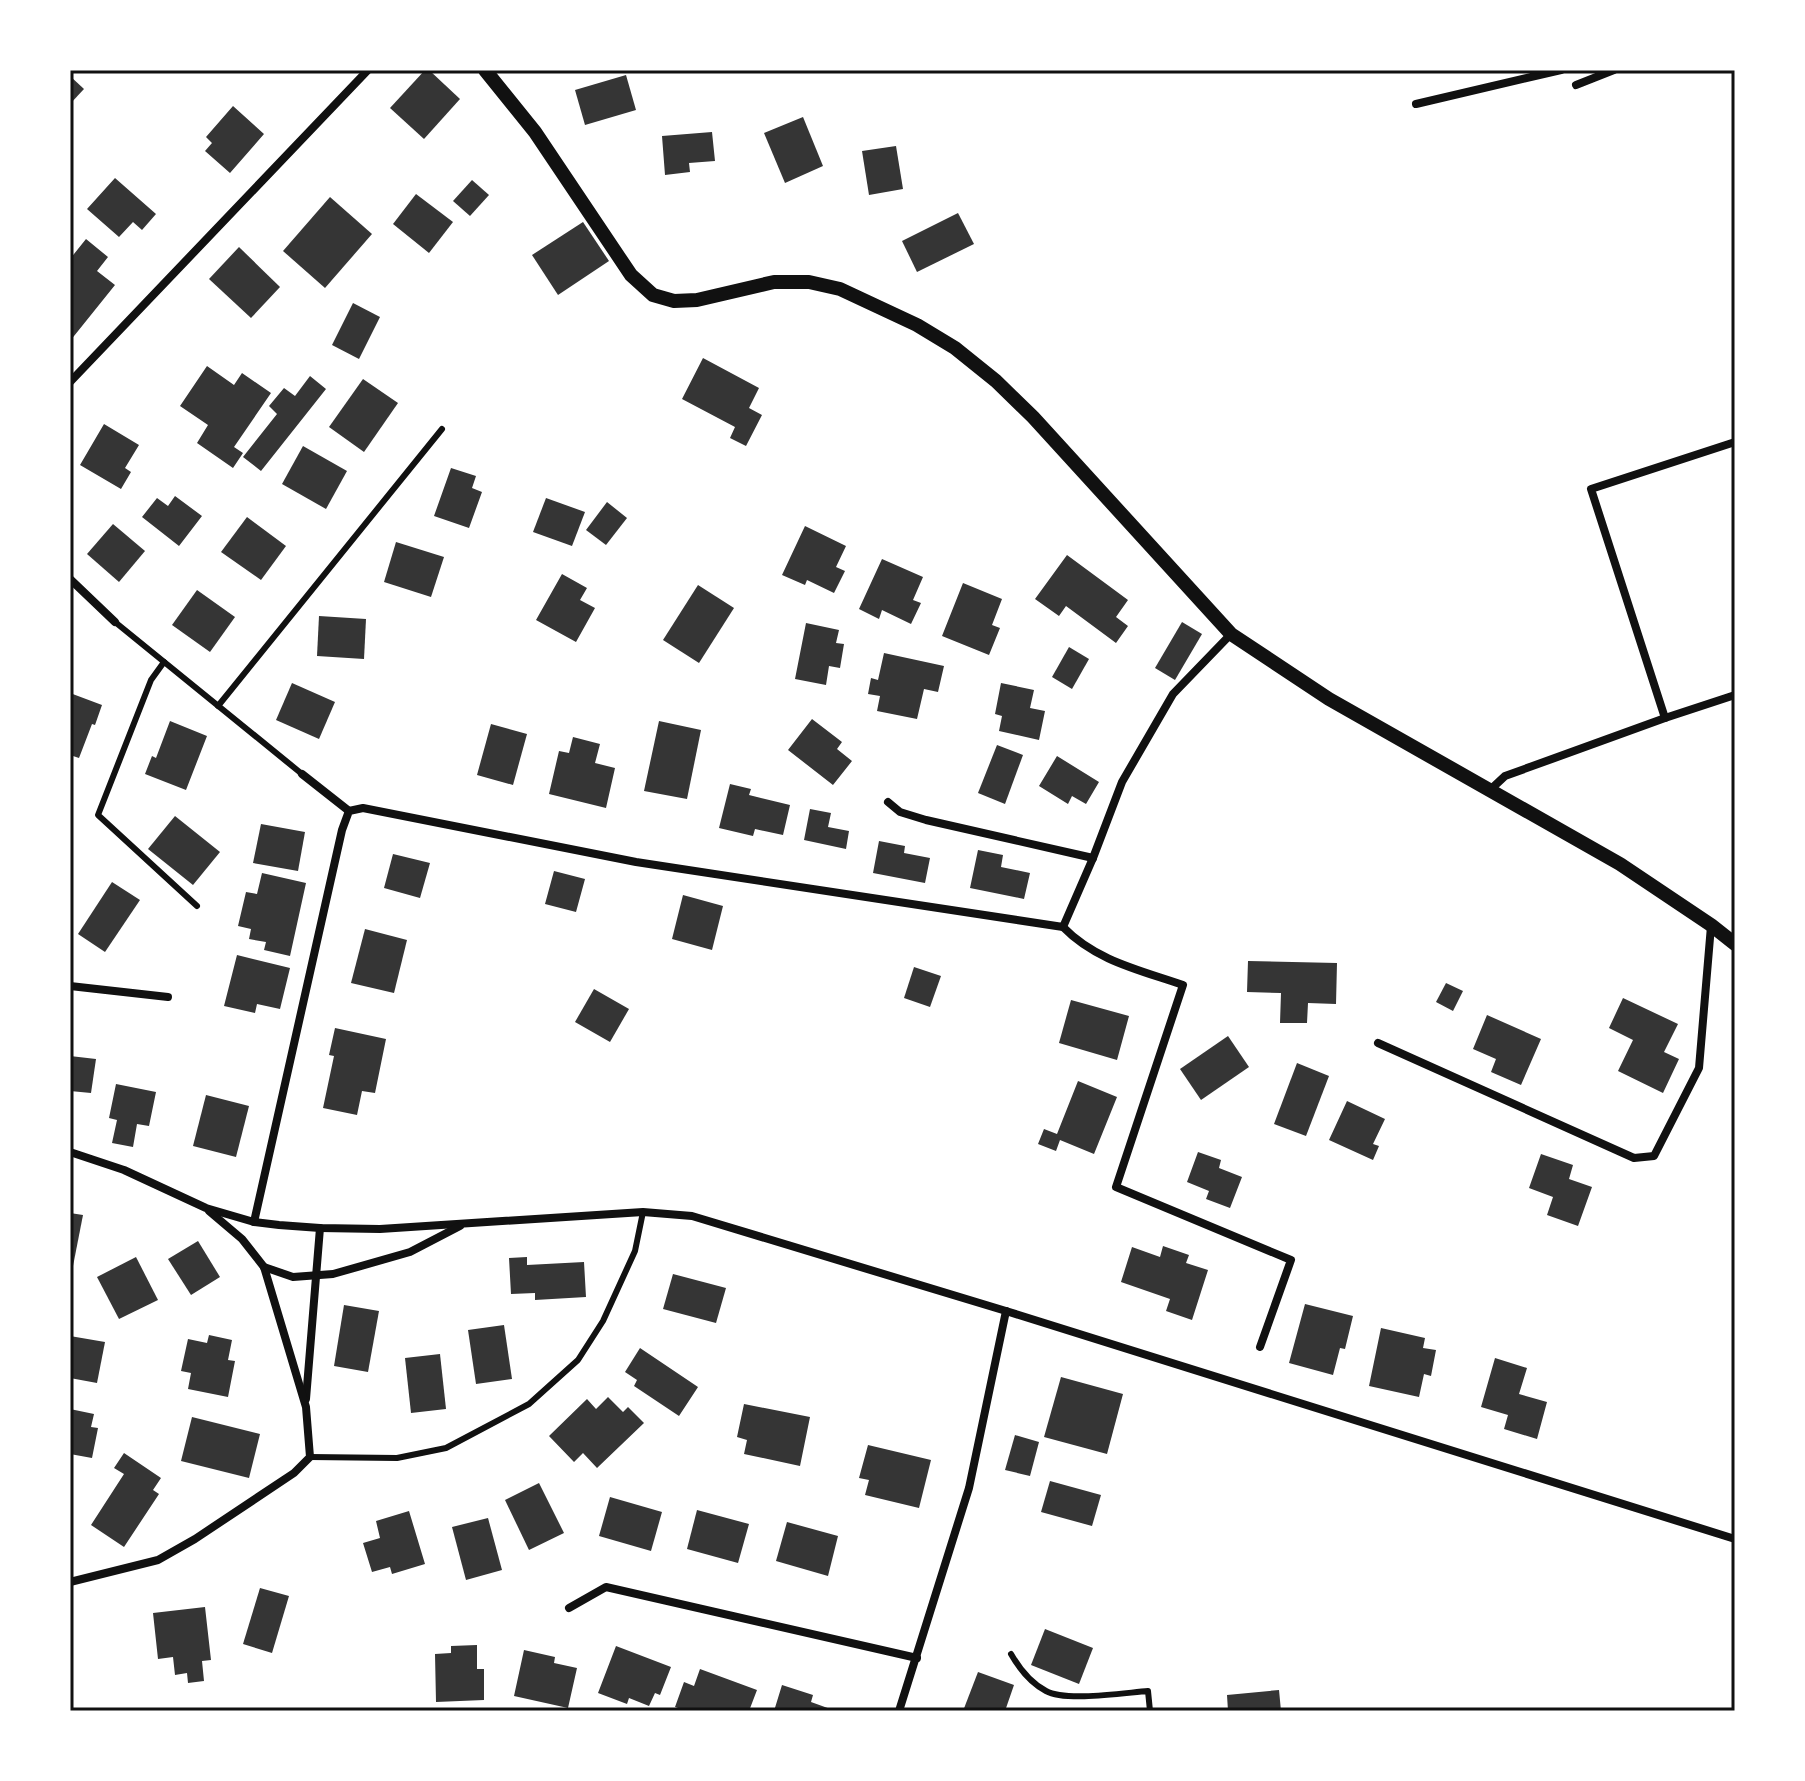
<svg xmlns="http://www.w3.org/2000/svg" width="1805" height="1781" viewBox="0 0 1805 1781" font-family="'Titillium Web',sans-serif">
	<style>
		.building { fill: #353535 }
		.lines { fill: none; stroke-linecap: round; stroke-linejoin: round }
		.service { stroke: #111; stroke-width: 6 }
		.minor { stroke: #111; stroke-width: 8 }
		.tertiary { stroke: #111; stroke-width: 14 }
		.neatline { fill: none; stroke: #111; stroke-width: 3 }
	</style>
	<rect width="100%" height="100%" fill="#fff"/>
	<g class="building">
		<polygon points="425,70 429,70 460,99 424,139 390,108"/>
		<polygon points="626,75 636,110 585,125 575,90"/>
		<polygon points="70,76 84,89 70,104"/>
		<polygon points="233,106 264,134 230,173 205,151 212,143 206,137"/>
		<polygon points="803,117 823,166 785,183 764,133"/>
		<polygon points="712,132 715,161 689,163 690,172 665,175 662,136"/>
		<polygon points="896,146 903,189 869,195 862,151"/>
		<polygon points="115,178 156,214 142,230 133,222 119,237 87,209"/>
		<polygon points="472,180 489,195 470,216 453,201"/>
		<polygon points="416,194 453,222 429,253 393,224"/>
		<polygon points="330,197 372,234 325,288 283,251"/>
		<polygon points="958,213 974,244 917,272 902,241"/>
		<polygon points="583,222 609,261 558,295 532,255"/>
		<polygon points="86,239 108,257 97,271 115,285 70,341 70,259"/>
		<polygon points="239,247 280,287 251,318 209,279"/>
		<polygon points="353,303 380,317 359,359 332,345"/>
		<polygon points="703,358 759,388 749,408 762,415 746,446 730,438 735,427 682,399"/>
		<polygon points="207,366 234,385 242,373 271,393 234,447 243,453 233,468 197,443 208,425 180,406"/>
		<polygon points="310,376 326,389 261,471 243,457 277,414 269,406 284,388 295,396"/>
		<polygon points="363,379 398,403 364,452 329,427"/>
		<polygon points="104,424 139,445 125,468 131,472 121,489 80,465"/>
		<polygon points="303,446 347,471 326,509 282,484"/>
		<polygon points="451,468 476,476 472,488 482,492 469,528 434,516"/>
		<polygon points="175,496 202,516 179,546 142,517 157,498 168,506"/>
		<polygon points="546,498 585,512 572,546 533,532"/>
		<polygon points="607,502 627,518 606,545 586,530"/>
		<polygon points="247,517 286,546 261,580 221,552"/>
		<polygon points="113,524 145,551 119,582 87,554"/>
		<polygon points="805,526 846,546 836,567 845,571 834,593 807,580 805,585 782,575"/>
		<polygon points="396,542 444,557 431,597 384,582"/>
		<polygon points="1067,555 1128,600 1116,617 1128,626 1116,643 1066,606 1059,616 1035,599"/>
		<polygon points="882,559 923,577 913,600 921,603 911,624 882,610 879,619 859,609"/>
		<polygon points="562,574 587,588 580,600 595,608 576,642 536,620"/>
		<polygon points="963,583 1002,599 992,625 1000,628 989,655 942,636"/>
		<polygon points="698,585 734,608 699,663 663,640"/>
		<polygon points="197,590 235,617 210,652 172,625"/>
		<polygon points="319,616 366,619 364,659 317,656"/>
		<polygon points="1182,622 1202,634 1175,680 1155,668"/>
		<polygon points="806,623 839,630 836,643 844,644 840,668 829,666 826,685 795,679"/>
		<polygon points="1069,647 1089,659 1072,689 1052,677"/>
		<polygon points="884,653 944,666 938,692 924,689 917,719 877,711 880,696 868,694 871,678 878,680"/>
		<polygon points="292,683 335,702 319,739 276,720"/>
		<polygon points="1001,683 1034,690 1030,708 1045,711 1039,740 999,731 1002,716 995,714"/>
		<polygon points="70,693 102,705 95,725 92,724 79,758 70,755"/>
		<polygon points="812,719 842,742 837,749 852,761 833,785 788,750"/>
		<polygon points="170,721 207,736 186,790 145,774 152,756 156,758"/>
		<polygon points="659,721 701,730 687,799 644,791"/>
		<polygon points="491,724 527,734 513,785 477,775"/>
		<polygon points="573,737 600,744 595,763 615,768 606,808 549,794 559,751 569,753"/>
		<polygon points="997,745 1023,755 1005,804 978,793"/>
		<polygon points="1057,756 1099,782 1086,804 1072,796 1068,804 1039,786"/>
		<polygon points="730,784 751,789 749,795 790,805 783,835 755,829 753,836 719,828"/>
		<polygon points="810,809 831,813 828,827 849,831 846,849 804,840"/>
		<polygon points="175,816 220,852 193,885 148,849"/>
		<polygon points="261,824 305,832 298,871 253,863"/>
		<polygon points="879,841 905,846 904,853 930,858 925,883 873,873"/>
		<polygon points="978,850 1003,855 1001,867 1030,873 1024,899 970,888"/>
		<polygon points="393,854 430,863 420,898 384,888"/>
		<polygon points="554,871 585,879 576,912 545,904"/>
		<polygon points="262,873 306,883 290,956 264,950 266,942 249,939 251,929 238,926 246,892 257,894"/>
		<polygon points="112,882 140,900 105,952 78,934"/>
		<polygon points="683,895 723,906 712,950 672,939"/>
		<polygon points="365,929 407,940 394,993 351,983"/>
		<polygon points="237,955 290,968 280,1009 257,1004 255,1013 224,1006"/>
		<polygon points="1248,961 1337,963 1336,1004 1308,1003 1307,1023 1280,1023 1281,993 1247,992"/>
		<polygon points="914,967 941,976 930,1007 904,998"/>
		<polygon points="1446,983 1463,991 1453,1011 1436,1002"/>
		<polygon points="594,989 629,1009 610,1042 575,1022"/>
		<polygon points="1623,998 1678,1024 1664,1052 1679,1059 1663,1093 1618,1071 1633,1040 1609,1028"/>
		<polygon points="1071,1000 1129,1016 1117,1060 1059,1043"/>
		<polygon points="1487,1015 1541,1039 1521,1085 1491,1072 1496,1059 1473,1049"/>
		<polygon points="335,1028 386,1039 375,1093 362,1091 357,1115 323,1108 334,1056 329,1055"/>
		<polygon points="1228,1036 1249,1067 1201,1100 1180,1069"/>
		<polygon points="70,1056 96,1059 91,1093 70,1091"/>
		<polygon points="1297,1063 1329,1076 1306,1136 1274,1124"/>
		<polygon points="1078,1081 1117,1097 1094,1154 1060,1140 1056,1151 1038,1144 1044,1129 1057,1134"/>
		<polygon points="116,1084 156,1092 149,1126 137,1124 133,1147 112,1143 117,1120 109,1118"/>
		<polygon points="206,1095 249,1106 236,1157 193,1146"/>
		<polygon points="1347,1101 1385,1119 1373,1144 1379,1146 1373,1160 1329,1140"/>
		<polygon points="1198,1152 1221,1160 1219,1168 1242,1177 1230,1208 1206,1199 1209,1191 1187,1182"/>
		<polygon points="1541,1154 1573,1165 1569,1179 1592,1187 1578,1226 1547,1215 1553,1197 1529,1188"/>
		<polygon points="70,1213 83,1215 73,1266 70,1265"/>
		<polygon points="198,1241 220,1277 191,1295 168,1259"/>
		<polygon points="1163,1246 1189,1255 1186,1263 1208,1270 1192,1320 1166,1311 1170,1299 1121,1282 1132,1247 1160,1257"/>
		<polygon points="136,1257 158,1300 119,1319 97,1277"/>
		<polygon points="527,1257 527,1265 584,1262 586,1297 535,1300 535,1293 511,1294 509,1258"/>
		<polygon points="673,1274 726,1288 716,1323 663,1309"/>
		<polygon points="1305,1304 1353,1316 1345,1349 1340,1348 1333,1375 1289,1363"/>
		<polygon points="344,1305 379,1311 368,1372 334,1366"/>
		<polygon points="504,1325 512,1379 476,1384 468,1330"/>
		<polygon points="1381,1328 1425,1338 1423,1348 1436,1350 1431,1376 1424,1374 1419,1397 1369,1386"/>
		<polygon points="209,1335 232,1340 228,1360 235,1361 228,1397 188,1389 191,1373 181,1371 188,1339 207,1343"/>
		<polygon points="70,1336 105,1342 97,1383 70,1378"/>
		<polygon points="640,1348 698,1387 679,1416 634,1386 637,1380 625,1372"/>
		<polygon points="440,1354 446,1409 411,1413 405,1358"/>
		<polygon points="1495,1358 1527,1368 1519,1394 1547,1402 1537,1439 1504,1429 1508,1415 1481,1407"/>
		<polygon points="1061,1377 1123,1394 1107,1454 1044,1437"/>
		<polygon points="608,1397 623,1412 628,1407 644,1423 597,1468 583,1453 574,1462 549,1436 587,1399 596,1409"/>
		<polygon points="744,1404 810,1417 800,1466 744,1454 747,1440 737,1437"/>
		<polygon points="70,1409 94,1414 91,1427 98,1428 92,1458 70,1454"/>
		<polygon points="192,1417 260,1434 249,1478 181,1461"/>
		<polygon points="1015,1435 1039,1442 1030,1476 1005,1470"/>
		<polygon points="868,1445 931,1460 919,1508 865,1495 869,1480 859,1478"/>
		<polygon points="124,1453 161,1478 153,1490 159,1494 124,1547 91,1525 124,1474 114,1468"/>
		<polygon points="1050,1481 1101,1495 1092,1526 1041,1512"/>
		<polygon points="539,1483 564,1533 529,1550 505,1500"/>
		<polygon points="610,1497 662,1512 651,1551 599,1536"/>
		<polygon points="697,1510 749,1524 738,1563 687,1549"/>
		<polygon points="409,1511 425,1564 392,1574 390,1567 372,1572 363,1543 380,1538 376,1521"/>
		<polygon points="488,1518 502,1570 466,1580 452,1527"/>
		<polygon points="787,1522 838,1536 828,1576 776,1561"/>
		<polygon points="260,1588 289,1596 272,1653 243,1644"/>
		<polygon points="205,1607 211,1660 202,1661 204,1681 188,1683 187,1673 175,1675 173,1657 158,1659 153,1613"/>
		<polygon points="1045,1629 1093,1648 1079,1684 1031,1665"/>
		<polygon points="477,1645 477,1669 484,1669 484,1700 436,1702 435,1654 451,1653 451,1646"/>
		<polygon points="616,1646 671,1667 660,1695 655,1693 649,1706 629,1698 627,1704 598,1693"/>
		<polygon points="524,1650 555,1657 554,1663 577,1668 568,1708 514,1696"/>
		<polygon points="700,1669 757,1690 749,1711 687,1711 675,1707 684,1682 694,1686"/>
		<polygon points="978,1672 1014,1685 1005,1711 963,1711"/>
		<polygon points="782,1685 813,1695 811,1702 836,1711 774,1711"/>
		<polygon points="1279,1690 1281,1711 1228,1711 1227,1695"/>
	</g>
	<g class="lines">
		<g class="service">
			<polyline points="115,622 302,774"/>
			<polyline points="164,662 151,680 98,815 197,906"/>
			<polyline points="218,706 442,429"/>
			<polyline points="310,1457 397,1458 446,1448 529,1404 578,1360 603,1321 635,1251 643,1212"/>
			<path d="M1011 1654C1019 1668 1031 1683 1046 1691 1066 1702 1123 1693 1148 1691L1150 1711"/>
		</g>
		<g class="minor">
			<polyline points="1576,85 1614,70"/>
			<polyline points="1416,104 1561,70"/>
			<polyline points="70,382 368,70"/>
			<polyline points="70,579 115,622"/>
			<polyline points="1665,718 1591,489 1735,442"/>
			<polyline points="302,774 349,811"/>
			<polyline points="1490,790 1505,776 1665,718 1735,695"/>
			<polyline points="888,802 900,812 926,820 1093,858"/>
			<path d="M1063 927C1096 961 1140 970 1183 985L1116 1187 1291 1260 1260 1347"/>
			<polyline points="70,986 168,997"/>
			<polyline points="1378,1043 1634,1158 1654,1156 1699,1068 1711,926"/>
			<polyline points="70,1152 124,1170 206,1208 254,1222 279,1225 320,1228 380,1229 643,1212 692,1216 1006,1311 1735,1539"/>
			<polyline points="254,1222 342,830 349,811 363,808 636,862 1063,927 1093,858 1122,782 1173,694 1231,634"/>
			<polyline points="264,1267 293,1277 333,1274 410,1252 460,1226"/>
			<polyline points="306,1399 320,1228"/>
			<polyline points="70,1582 158,1560 195,1539 294,1473 310,1457 306,1407 264,1267 242,1239 209,1211"/>
			<polyline points="569,1608 606,1587 917,1658"/>
			<polyline points="899,1711 969,1488 1006,1311"/>
		</g>
		<polyline class="tertiary" points="485,70 535,132 631,275 653,295 674,301 697,300 774,282 809,282 840,289 917,325 955,348 996,381 1033,417 1231,634 1329,699 1620,864 1711,925 1735,944"/>
	</g>
	<rect width="1805" height="1781" fill="none" stroke="#ffffff" stroke-width="144"/>
	<rect x="72" y="72" width="1661" height="1637" class="neatline"/>
</svg>
